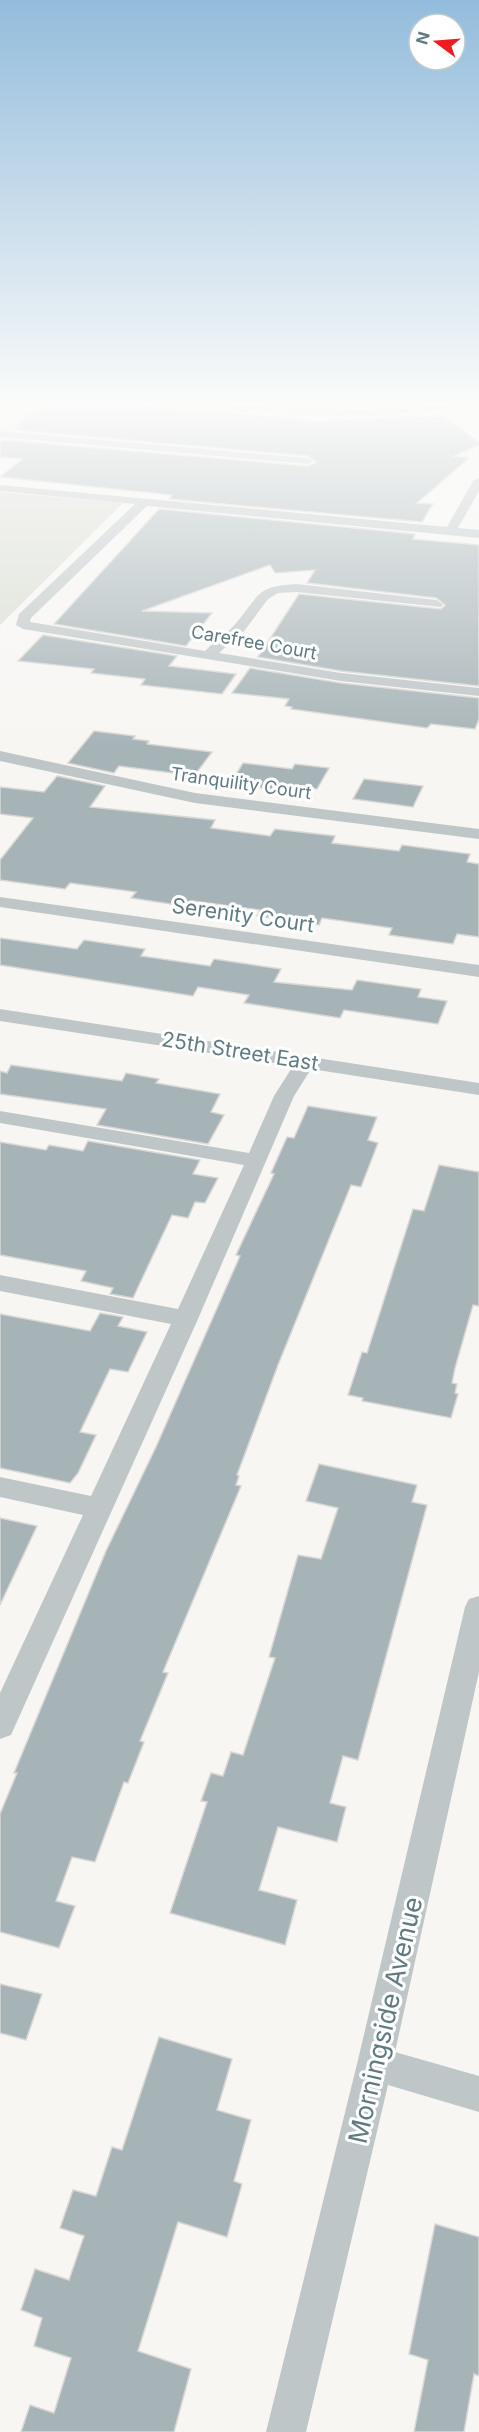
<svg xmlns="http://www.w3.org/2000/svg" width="479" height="2432" viewBox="0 0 479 2432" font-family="Inter,sans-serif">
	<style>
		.green { fill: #d8dcd2 }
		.building { fill: #a7b4b7; stroke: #d8d7d5; stroke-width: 1.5 }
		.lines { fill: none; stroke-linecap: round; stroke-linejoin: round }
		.minor { fill: #bfc6c8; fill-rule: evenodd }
		.labels { text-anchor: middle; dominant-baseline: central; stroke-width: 6; stroke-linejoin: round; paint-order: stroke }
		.far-street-label { font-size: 18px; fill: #5f7a80; stroke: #fff }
		.street-label { font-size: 21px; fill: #5f7a80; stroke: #fff }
		.near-street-label { font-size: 26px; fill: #5f7a80; stroke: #fff }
	</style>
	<rect width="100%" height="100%" fill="#f7f6f3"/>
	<polygon class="green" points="0,492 123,503 0,625"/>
	<g class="building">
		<polygon points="39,406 143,406 306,420 305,422 442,416 479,442 479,445 455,456 469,458 417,503 433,504 422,522 169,499 172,495 0,477 22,459 0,457 0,442 3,440 308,466 316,462 308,456 15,430 20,426 14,426"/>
		<polygon points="159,509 415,534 413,539 479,545 479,686 341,671 258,657 299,594 441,609 445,605 436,598 307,583 315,570 275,573 270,565 142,611 212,613 186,646 54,624"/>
		<polygon points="43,635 177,656 169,666 236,674 222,694 141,685 145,679 91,673 94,669 18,661"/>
		<polygon points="250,668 341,683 479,698 479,719 475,729 431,724 427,728 291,709 292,707 285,706 289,699 232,693"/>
		<polygon points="94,731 135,736 133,739 149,741 147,744 212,752 197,772 176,770 173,773 119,766 114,773 68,763"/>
		<polygon points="243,763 292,769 295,764 329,768 317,789 295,786 292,792 230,784"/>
		<polygon points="57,776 105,786 90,807 215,820 211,828 270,836 275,829 335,836 332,843 399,851 402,845 470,854 467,862 479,864 479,937 457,934 453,944 389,935 392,928 322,918 319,925 257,916 260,910 193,901 190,907 131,898 136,892 70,883 65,889 0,880 0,860 33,818 0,814 0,787 44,792"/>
		<polygon points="364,779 423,786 413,807 353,799"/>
		<polygon points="0,938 77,949 84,940 145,949 141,956 210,966 214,959 281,969 274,982 352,990 357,980 421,989 418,997 447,1001 438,1024 344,1010 340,1018 244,1003 249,995 198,987 193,996 0,965"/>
		<polygon points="11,1065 122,1081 126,1073 159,1079 156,1083 220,1094 211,1112 224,1115 208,1144 97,1125 106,1109 0,1094 0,1071 7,1073"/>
		<polygon points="308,1106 377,1117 368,1140 378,1143 361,1187 351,1185 278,1365 237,1475 239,1476 236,1485 241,1486 163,1672 168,1673 140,1741 144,1742 128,1783 124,1782 95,1862 72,1857 56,1901 75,1906 59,1948 0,1932 0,1814 17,1773 14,1773 106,1551 156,1447 240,1256 236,1255 274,1174 271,1173 287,1137 294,1138"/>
		<polygon points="88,1141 200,1160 193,1174 218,1178 205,1203 195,1202 188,1218 172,1215 133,1298 110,1294 113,1288 81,1281 86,1271 0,1255 0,1142 46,1150 49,1145 83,1151"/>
		<polygon points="439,1165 479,1172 479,1306 473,1305 455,1368 452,1383 457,1384 455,1393 458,1394 451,1418 362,1401 363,1398 348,1395 362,1352 367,1353 413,1209 424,1211"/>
		<polygon points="100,1313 123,1317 118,1326 147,1332 128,1372 110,1369 80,1432 96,1435 78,1473 70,1483 0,1468 0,1314 90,1331"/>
		<polygon points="319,1464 417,1485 412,1502 427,1505 358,1760 343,1756 330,1803 346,1807 337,1842 278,1827 259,1890 297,1900 285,1945 170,1913 207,1802 201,1801 211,1773 223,1776 231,1752 243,1755 275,1658 269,1657 298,1555 321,1559 338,1508 306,1501"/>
		<polygon points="0,1518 37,1526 0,1605"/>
		<polygon points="0,1984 42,1994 26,2040 0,2033"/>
		<polygon points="159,2037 232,2059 217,2110 251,2120 234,2181 242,2184 227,2237 178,2222 138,2351 191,2369 174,2432 21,2432 30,2405 54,2413 71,2358 34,2346 42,2318 21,2310 35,2269 69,2280 84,2236 60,2228 73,2190 96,2196 112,2147 122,2150"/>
		<polygon points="435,2224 479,2237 479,2376 474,2374 464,2432 414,2432 428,2360 409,2354"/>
	</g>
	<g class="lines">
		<g class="minor">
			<polygon points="228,406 360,410 450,406 445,409 360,416 233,409"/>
			<polygon points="0,431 308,458 314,461 308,464 0,437"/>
			<path d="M479 478V491L458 528 479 530V538L147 506 31 618 30 622 205 651C215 641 228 633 237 622 260 594 257 586 297 584L436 600 443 604 441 607 297 592 278 593 268 599 245 630 219 653 341 673 479 688V696L341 681 23 629 16 625 19 614 135 504 0 491V485L447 527 473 481Z"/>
			<polygon points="0,751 195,793 479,829 479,839 195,803 0,761"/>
			<polygon points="0,897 479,965 479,977 0,907"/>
			<polygon points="0,1009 479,1083 479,1095 311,1069 294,1096 198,1319 15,1726 11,1735 0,1739 0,1693 83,1515 0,1497 0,1477 91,1496 171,1324 0,1291 0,1275 178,1309 244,1165 0,1123 0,1111 249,1153 274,1096 293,1066 0,1021"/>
			<polygon points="479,1596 479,1672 395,2052 479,2076 479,2112 388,2085 306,2432 266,2432 357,2064 465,1607 469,1599"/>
		</g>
	</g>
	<linearGradient id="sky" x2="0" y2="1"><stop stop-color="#93bcdc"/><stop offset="0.54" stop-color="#fbfbfa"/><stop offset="1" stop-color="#fbfbfa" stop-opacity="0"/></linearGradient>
	<rect width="479" height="747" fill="url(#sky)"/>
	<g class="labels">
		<g class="far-street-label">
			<text transform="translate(254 642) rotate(10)">Carefree Court</text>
			<text transform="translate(241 783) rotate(8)">Tranquility Court</text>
		</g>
		<g class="street-label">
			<text transform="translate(243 915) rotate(8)">Serenity Court</text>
			<text transform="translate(240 1051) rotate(9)">25th Street East</text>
		</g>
		<g class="near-street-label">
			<text transform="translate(385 2020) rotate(-77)">Morningside Avenue</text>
		</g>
	</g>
	<g transform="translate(437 42) rotate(286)"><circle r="28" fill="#ffffff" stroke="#bfcacc" stroke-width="1.5"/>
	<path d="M0-4.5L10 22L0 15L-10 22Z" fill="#ee1b1f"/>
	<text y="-9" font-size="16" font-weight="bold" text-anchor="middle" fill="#5f7a80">N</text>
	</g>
</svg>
